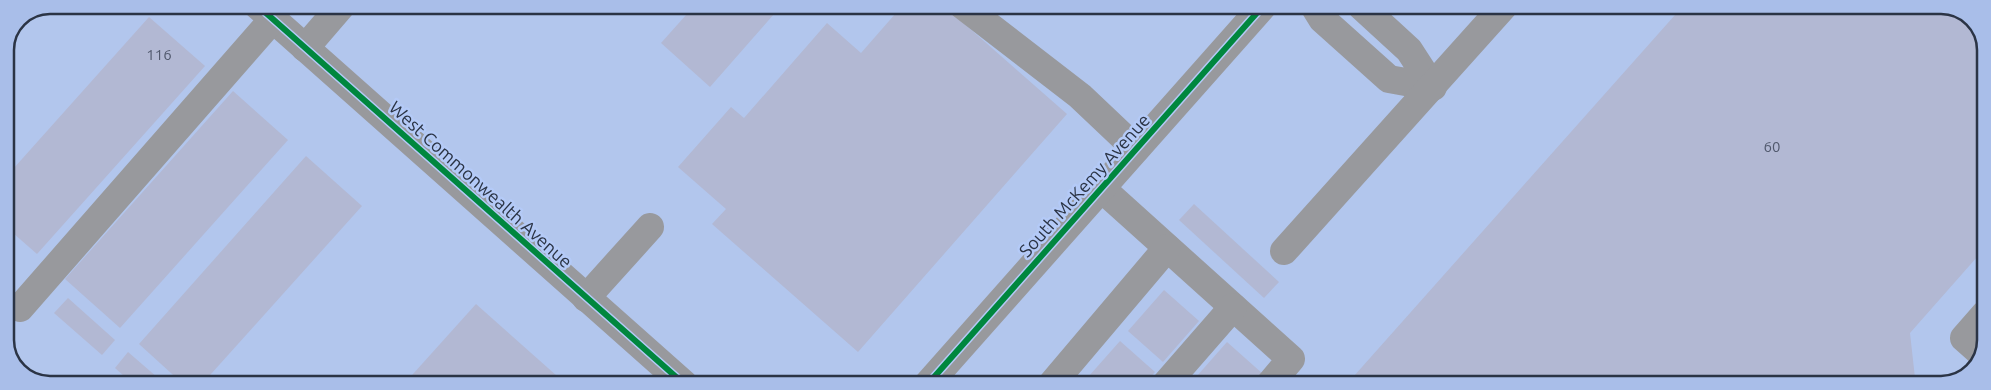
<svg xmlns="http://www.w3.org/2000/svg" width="1991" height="390" viewBox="0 0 1991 390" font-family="Ubuntu,sans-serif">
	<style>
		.built { fill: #b2c6ed }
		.building { fill: #b2b8d3 }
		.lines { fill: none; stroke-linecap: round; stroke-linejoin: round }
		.minor { stroke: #98999d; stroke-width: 28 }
		.cycleway-casing { stroke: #b4caf7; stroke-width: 9 }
		.cycleway { stroke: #00873e; stroke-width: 6 }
		.labels { text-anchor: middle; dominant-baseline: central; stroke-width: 5; stroke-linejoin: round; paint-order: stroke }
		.number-label { font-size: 15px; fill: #50586c }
		.street-label { font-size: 18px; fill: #2b3445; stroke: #b4caf7 }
		.rim { fill: none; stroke: #2b3445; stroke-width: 2.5 }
	</style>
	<rect width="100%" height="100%" fill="#c3cfe8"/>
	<polygon class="built" points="50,5 1949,6 1975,20 1986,44 1985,348 1970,374 1941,385 42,384 18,372 5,346 5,50 18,18"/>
	<g class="building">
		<polygon points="695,5 782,5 710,87 661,43"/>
		<polygon points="903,5 943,5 1067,114 858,352 712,224 726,209 678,167 731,107 744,118 827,23 861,53"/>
		<polygon points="1683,6 1949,6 1975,20 1986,44 1985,248 1910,333 1915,378 1869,382 1866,385 1346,385"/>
		<polygon points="149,17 205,66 37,254 5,226 5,178"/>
		<polygon points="233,91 288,140 120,328 65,279"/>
		<polygon points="306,156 362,206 202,384 183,384 139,344"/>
		<polygon points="1194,204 1279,282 1264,298 1179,220"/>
		<polygon points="1164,290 1199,321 1163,362 1128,331"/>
		<polygon points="68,298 115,340 102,355 54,313"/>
		<polygon points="476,304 566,384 404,384"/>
		<polygon points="1120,341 1155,372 1144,385 1081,385"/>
		<polygon points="1227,342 1263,374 1253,385 1189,385"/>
		<polygon points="128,352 165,384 133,384 115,368"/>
	</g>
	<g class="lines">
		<g class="minor">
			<polyline points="257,5 684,384"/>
			<polyline points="962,5 1080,96 1136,149"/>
			<polyline points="1314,6 1322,19 1389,79 1433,87 1409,50 1361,6"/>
			<polyline points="305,48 342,5"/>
			<polyline points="1101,188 1291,359 1269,385"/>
			<polyline points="1284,251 1504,6"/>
			<polyline points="586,298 650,227"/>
			<polyline points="20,308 273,19"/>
			<polyline points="1982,354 1964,338 1985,314"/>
			<polyline points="927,385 1263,6"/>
			<polyline points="1051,385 1167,248"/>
			<polyline points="1165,385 1233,307"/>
		</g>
		<defs>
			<g id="cycleway">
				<polyline points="257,5 684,384"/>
				<polyline points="927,385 1263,6"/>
			</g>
		</defs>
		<use href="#cycleway" class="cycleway-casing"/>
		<use href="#cycleway" class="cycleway"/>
	</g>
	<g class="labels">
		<g class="number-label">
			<text x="159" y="54">116</text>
			<text x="1772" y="146">60</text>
		</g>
		<g class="street-label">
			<text transform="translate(481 184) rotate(42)">West Commonwealth Avenue</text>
			<text transform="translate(1084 185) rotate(-48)">South McKemy Avenue</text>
		</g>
	</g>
	<path d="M0 0H1991V390H0ZM50 14H1941A36 36 0 0 1 1977 50V340A36 36 0 0 1 1941 376H50A36 36 0 0 1 14 340V50A36 36 0 0 1 50 14Z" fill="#a9bee9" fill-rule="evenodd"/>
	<path class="rim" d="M50 14H1941A36 36 0 0 1 1977 50V340A36 36 0 0 1 1941 376H50A36 36 0 0 1 14 340V50A36 36 0 0 1 50 14Z"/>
</svg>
